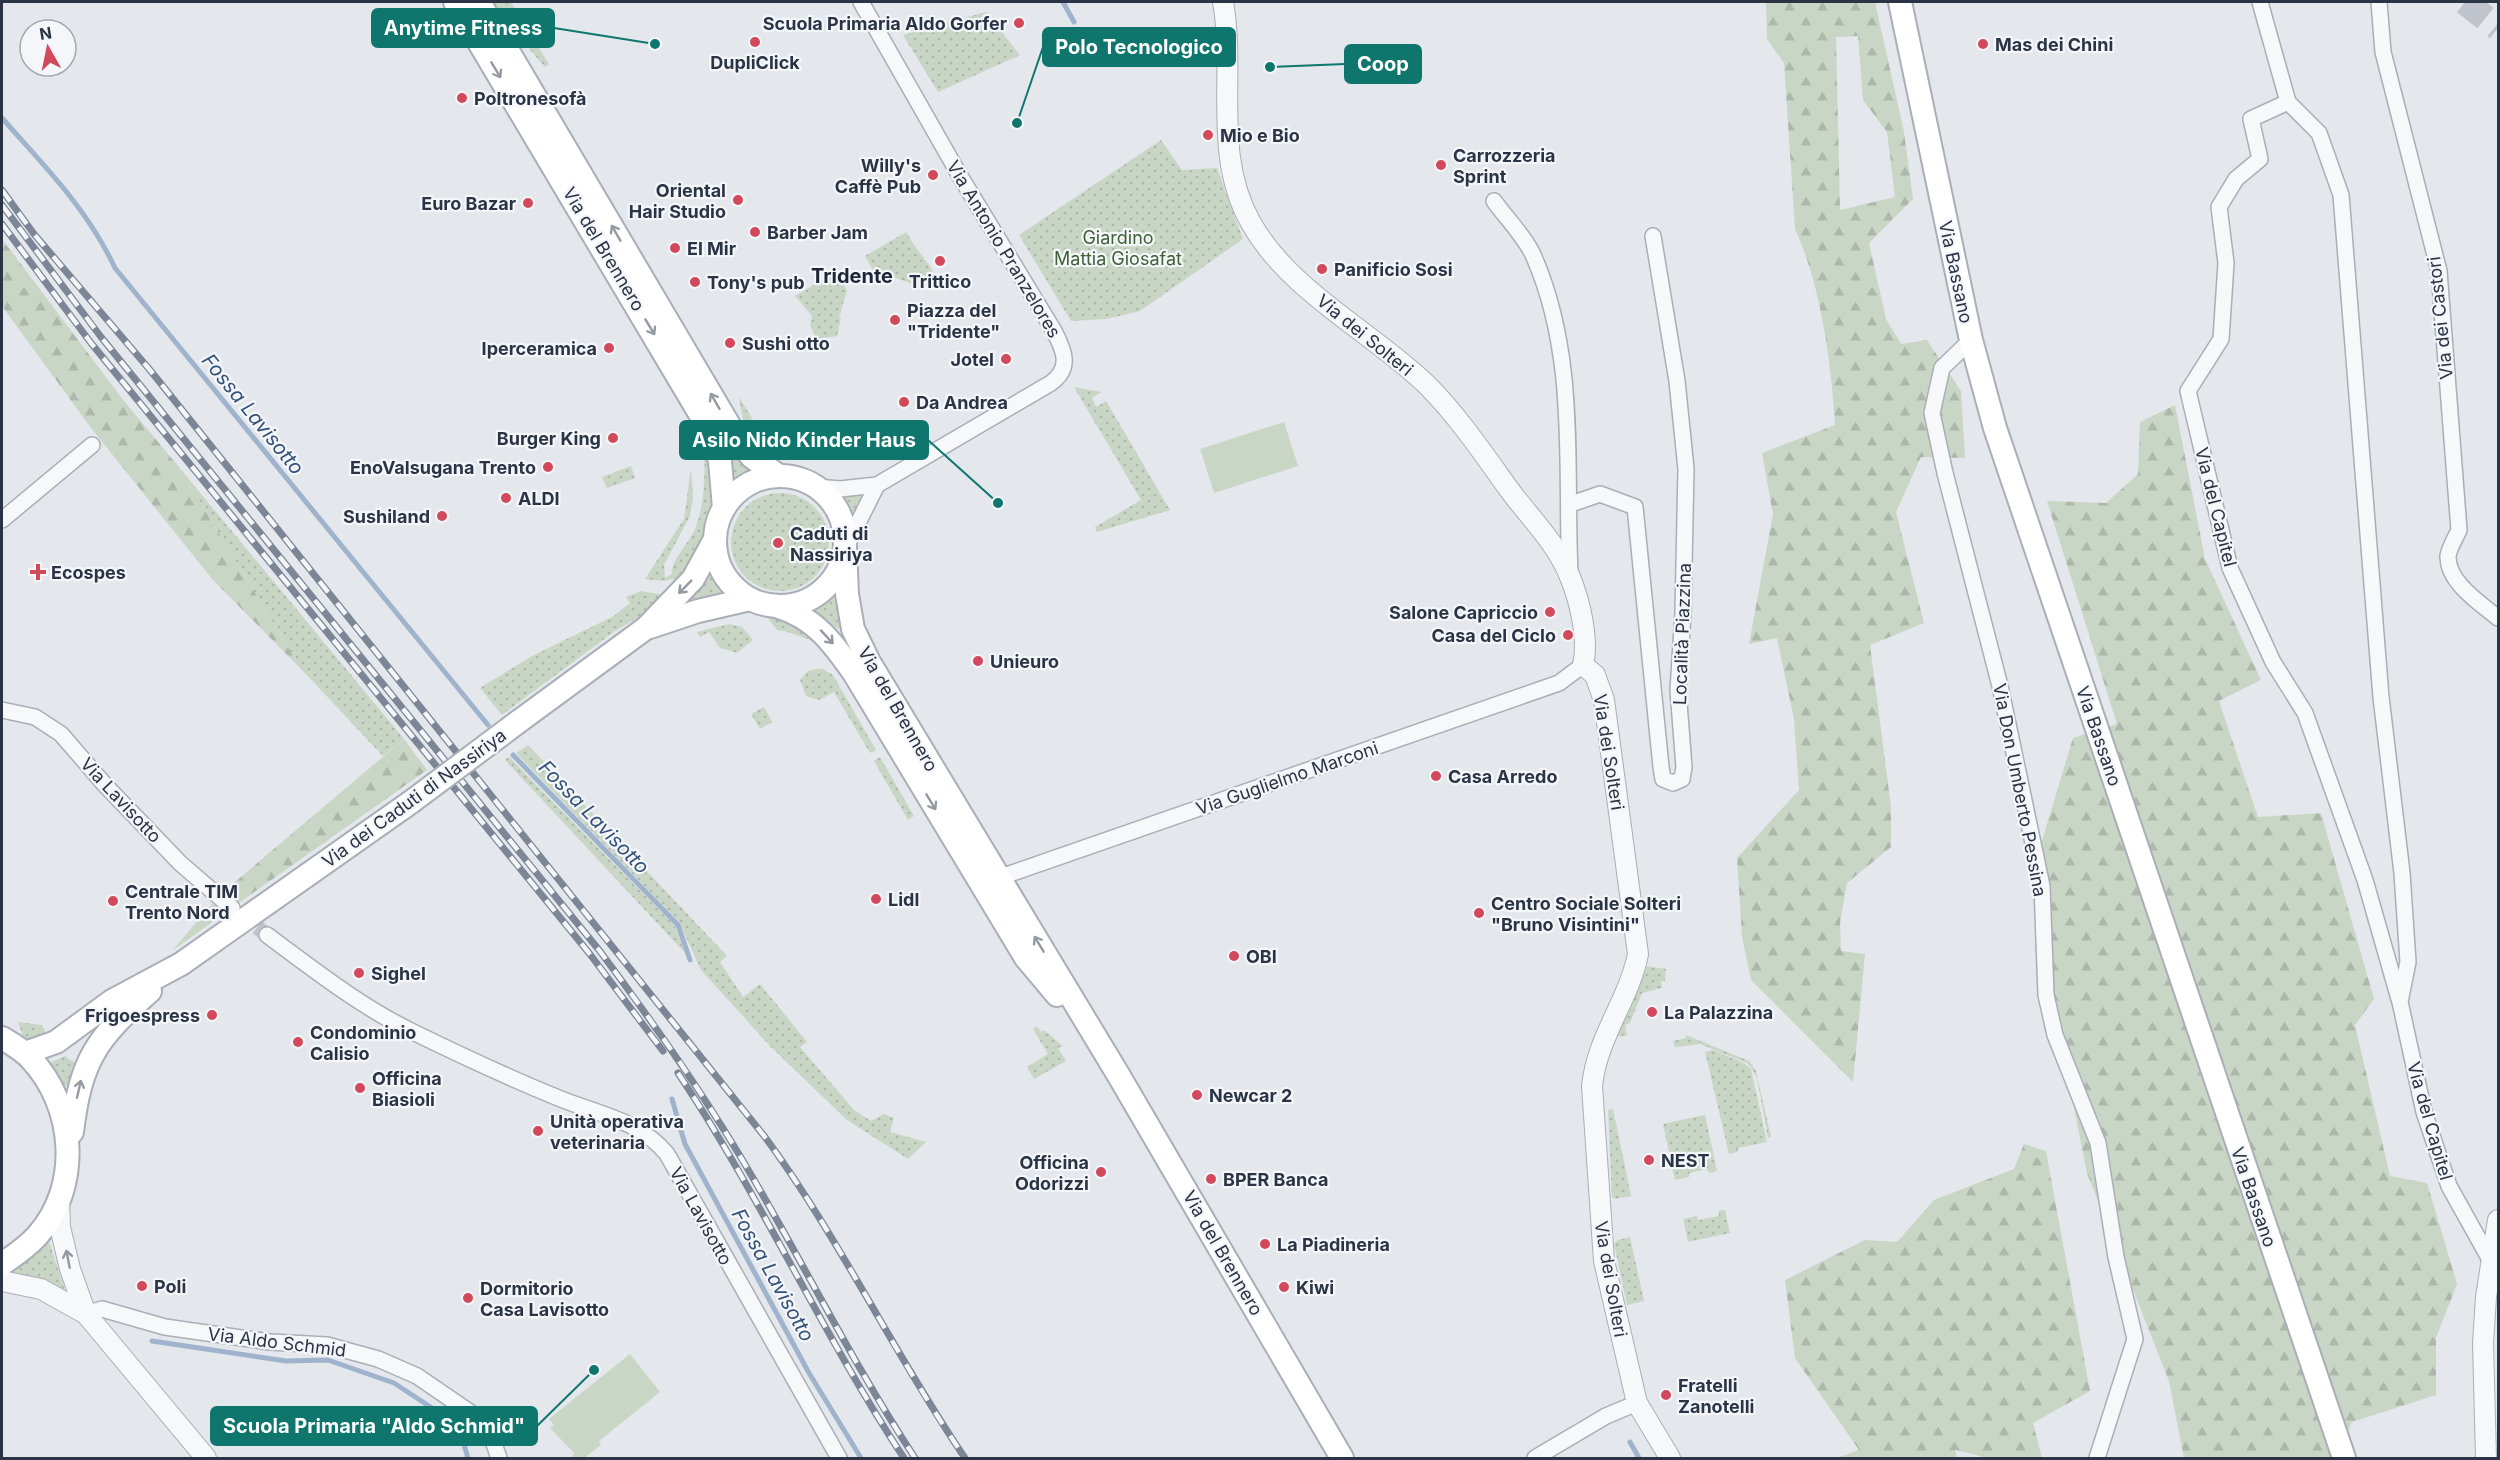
<svg xmlns="http://www.w3.org/2000/svg" width="2500" height="1460" viewBox="0 0 2500 1460" font-family="Inter,sans-serif">
	<style>
		.green { fill: url(#green-dots) }
		.forest { fill: url(#forest-firs); fill-rule: evenodd }
		.pitch { fill: #c9d6c5 }
		.lines { fill: none; stroke-linecap: round; stroke-linejoin: round }
		.stream { stroke: #9fb4cc; stroke-width: 5 }
		.minor-tunnel { stroke: #bfc3cb; stroke-width: 15; stroke-dasharray: 15 8; stroke-linecap: butt }
		.trunk-tunnel { stroke: #bfc3cb; stroke-width: 26; stroke-dasharray: 26 13; stroke-linecap: butt }
		.minor-casing { stroke: #a9aeb7; stroke-width: 18 }
		.tertiary-casing { stroke: #a9aeb7; stroke-width: 22 }
		.secondary-casing { stroke: #a9aeb7; stroke-width: 26 }
		.minor { stroke: #f7f8fa; stroke-width: 15 }
		.tertiary { stroke: #f7f8fa; stroke-width: 20 }
		.secondary { stroke: #fff; stroke-width: 22 }
		.rail-casing { stroke: #7d8696; stroke-width: 7 }
		.rail { stroke: #f4f6f9; stroke-width: 4.5; stroke-dasharray: 14; stroke-linecap: butt }
		.secondary-bridge-casing { stroke: #a9aeb7; stroke-width: 26; stroke-linecap: butt }
		.secondary-bridge { stroke: #fff; stroke-width: 22 }
		.oneway { stroke: #959aa2 }
		.oneway2 { stroke: #9196a0 }
		.poi-dot { fill: #d1495b; stroke: #f4f6f9; stroke-width: 2 }
		.labels { text-anchor: middle; dominant-baseline: central; stroke-width: 4.5; stroke-linejoin: round; paint-order: stroke }
		.poi-label { font-size: 18px; font-weight: bold; fill: #2b3445; stroke: #f4f6f9; text-anchor: start }
		.park-label { font-size: 18px; fill: #3f6138; stroke: #f4f6f9 }
		.street-label { font-size: 18px; fill: #2b3445; stroke: #f4f6f9 }
		.neighbourhood-label { font-size: 20px; font-weight: bold; fill: #1d2536; stroke: #f4f6f9 }
		.water-label { font-size: 20px; font-style: italic; fill: #34527a; stroke: #f4f6f9 }
		.leader { fill: none; stroke: #0f766e; stroke-width: 2 }
		.callout-dot { fill: #0f766e; stroke: #f4f6f9; stroke-width: 2 }
		.callout { fill: #0f766e; stroke: #0f766e; stroke-width: 2 }
		.callout-label { font-size: 20px; text-anchor: middle; font-weight: bold; fill: #fff }
	</style>
	<defs>
		<pattern id="green-dots" width="8" height="8" patternUnits="userSpaceOnUse" patternTransform="scale(1.5)"><rect width="8" height="8" fill="#c9d6c5"/><path d="M2 2h.1M6 6h.1" fill="none" stroke="#adb8ab" stroke-width="1.8" stroke-linecap="round"/></pattern>
		<pattern id="forest-firs" width="22" height="20" patternUnits="userSpaceOnUse" patternTransform="scale(1.5)"><rect width="22" height="20" fill="#c9d6c5"/><path d="M5 1l3.5 6h-7zM16 11l3.5 6h-7z" fill="#adb8ab"/></pattern>
	</defs>
	<rect width="100%" height="100%" fill="#e4e7ec"/>
	<g class="green">
		<polygon points="487,2 511,2 549,64 545,67 510,27 494,14"/>
		<polygon points="986,12 1020,55 938,92 903,35"/>
		<polygon points="1161,140 1182,170 1217,168 1243,239 1140,311 1106,319 1071,321 1019,235"/>
		<path d="M906 232C915 248 924 257 933 271L925 278 921 287 893 277 876 276 865 256Z"/>
		<polygon points="834,273 838,276 847,291 839,317 841,318 837,336 817,339 810,326 812,316 795,296"/>
		<polygon points="1074,387 1101,392 1092,398 1096,407 1106,401 1170,510 1097,532 1095,527 1141,500"/>
		<path d="M739 397 777 459C748 439 744 432 739 397Z"/>
		<polygon points="725,435 758,468 734,482"/>
		<path d="M704 447C719 477 712 550 684 573 672 583 659 581 645 579L684 519 691 468 693 497 690 516 664 565 665 578 672 574C670 561 690 542 695 529 705 504 705 473 704 447Z"/>
		<polygon points="178,466 404,739 383,756 302,670"/>
		<polygon points="631,466 635,478 607,488 602,477"/>
		<polygon points="875,487 851,517 835,491"/>
		<circle cx="780" cy="542" r="49"/>
		<polygon points="710,571 727,594 684,604"/>
		<polygon points="641,591 665,595 646,613 615,631 502,715 480,688 532,656 614,616 630,603 626,597"/>
		<polygon points="833,595 842,626 838,629 812,609"/>
		<path d="M767 617 788 621 818 640C805 641 792 631 777 630Z"/>
		<polygon points="729,624 742,627 753,640 737,653 720,648 709,632 700,637 697,632"/>
		<polygon points="817,669 823,669 833,675 876,750 870,753 834,692 819,700 806,696 800,680 808,671"/>
		<polygon points="764,707 772,722 760,729 751,714"/>
		<polygon points="528,745 727,956 720,962 743,997 760,984 807,1042 800,1047 854,1110 871,1121 884,1114 894,1118 890,1132 926,1142 908,1159 847,1120 770,1046 701,970 679,922 516,753"/>
		<polygon points="509,757 675,926 685,953 505,760"/>
		<polygon points="880,757 914,816 908,820 874,761"/>
		<polygon points="1646,966 1666,969 1665,981 1661,981 1662,988 1642,993 1630,1023 1625,1025 1627,1035 1616,1037"/>
		<polygon points="18,1022 42,1025 49,1040 37,1042 24,1039"/>
		<polygon points="1037,1026 1041,1032 1044,1030 1063,1046 1058,1048 1066,1061 1034,1079 1027,1067 1048,1054 1033,1029"/>
		<polygon points="1686,1035 1749,1061 1756,1071 1771,1137 1768,1138 1757,1078 1749,1064 1700,1044 1675,1047 1673,1041 1686,1038"/>
		<polygon points="1713,1050 1744,1063 1751,1069 1767,1142 1738,1148 1738,1152 1729,1154 1705,1052"/>
		<polygon points="65,1056 78,1065 69,1085 65,1086 50,1063"/>
		<polygon points="1613,1109 1631,1196 1615,1199 1612,1197 1608,1110"/>
		<polygon points="1705,1115 1717,1171 1709,1173 1707,1169 1689,1173 1689,1177 1675,1180 1663,1124"/>
		<polygon points="1725,1210 1730,1233 1688,1242 1683,1219 1697,1216 1698,1220 1719,1216 1718,1211"/>
		<polygon points="1630,1237 1644,1301 1627,1305 1614,1244 1618,1240"/>
		<polygon points="49,1241 66,1294 13,1273"/>
	</g>
	<g class="forest">
		<path d="M1766 2H1875L1904 132 1913 199 1869 243 1886 319 1901 344 1927 340 1961 391 1965 458 1921 457 1896 512 1924 623 1870 645 1891 807V847L1847 883 1840 923 1841 951 1865 954 1853 1082 1751 980 1742 937 1737 858 1799 790 1794 719 1777 638 1749 644 1773 514 1762 453 1835 425C1832 367 1820 281 1795 229L1784 63 1767 39ZM1858 36 1863 100 1887 132 1895 197 1840 210 1836 37Z"/>
		<polygon points="2,239 124,401 178,466 302,670 213,580 91,428 2,306"/>
		<polygon points="2175,405 2205,559 2261,680 2219,701 2258,817 2321,813 2374,999 2355,1025 2390,1176 2427,1183 2457,1284 2436,1338 2436,1395 2352,1422 2336,1458 2184,1458 2169,1381 2087,1173 2054,1007 2041,844 2073,738 2117,724 2047,501 2106,503 2138,474 2140,422"/>
		<polygon points="404,739 427,770 236,905 229,887"/>
		<polygon points="212,904 228,911 172,951"/>
		<polygon points="2024,1144 2046,1151 2090,1391 2033,1423 2042,1458 1988,1458 1955,1450 1957,1458 1837,1458 1859,1450 1795,1358 1785,1280 1865,1240 1897,1242 1934,1200 2014,1169"/>
	</g>
	<g class="pitch">
		<polygon points="1284,422 1298,466 1214,493 1200,449"/>
		<polygon points="630,1354 660,1392 599,1441 601,1445 584,1458 574,1458 572,1456 574,1453 550,1428 554,1425 549,1419"/>
	</g>
	<g class="lines">
		<g class="stream">
			<polyline points="1063,2 1074,22"/>
			<path d="M2 118C45 167 87 208 115 268L488 725"/>
			<polyline points="513,755 678,925 690,960"/>
			<polyline points="672,1099 685,1144 809,1373 861,1458"/>
			<polyline points="152,1341 286,1361 328,1360 394,1383 458,1425 468,1458"/>
			<polyline points="1630,1442 1639,1458"/>
		</g>
		<polyline class="minor-tunnel" points="239,913 267,935"/>
		<polyline class="trunk-tunnel" points="2465,2 2498,28"/>
		<defs>
			<g id="minor">
				<polyline points="2260,2 2288,102 2319,133 2341,195 2381,697 2402,873 2408,962 2400,1002 2424,1112 2449,1186 2493,1265"/>
				<path d="M2379 2 2383 52 2439 271 2459 530C2456 537 2449 548 2448 556 2447 582 2480 603 2498 618"/>
				<polyline points="2288,102 2251,119 2260,159 2236,179 2219,207 2226,263 2221,339 2188,391 2230,568 2273,662 2305,713 2365,880 2399,999"/>
				<path d="M1494 201C1507 219 1526 238 1534 257 1578 358 1565 468 1570 574"/>
				<polyline points="1971,340 1942,368 1932,413 1945,473 2000,686 2042,886 2046,995 2055,1035 2098,1143 2116,1257 2135,1339 2097,1458"/>
				<path d="M817 487 840 489 877 485 1051 383C1072 368 1064 350 1054 331L960 176 861 2"/>
				<polyline points="1571,504 1600,494 1635,507 1661,767 1663,779 1673,783 1682,779 1684,767 1678,690 1683,613 1686,469 1677,381 1653,236"/>
				<polyline points="2,520 92,445"/>
				<polyline points="845,549 877,485"/>
				<polyline points="2,710 35,717 61,734 105,785 180,863 232,908"/>
				<polyline points="992,877 998,878 1559,683 1583,665"/>
				<path d="M267 935C313 969 360 1006 411 1031 458 1054 507 1077 556 1097 596 1114 638 1119 667 1154L839 1458"/>
				<polyline points="86,1314 102,1309 165,1327 270,1342 327,1345 378,1359 417,1376 487,1424 499,1458"/>
				<polyline points="1535,1458 1606,1416 1637,1403"/>
			</g>
			<g id="tertiary">
				<path d="M1223 2C1236 76 1212 155 1251 223 1289 291 1372 332 1427 385 1457 415 1483 453 1508 488 1529 517 1557 543 1570 577 1580 601 1589 640 1583 665L1595 675 1604 700 1638 954C1629 1000 1597 1037 1592 1086L1604 1261 1637 1403 1670 1458"/>
				<polyline points="59,1198 60,1227 70,1269 86,1314 206,1458"/>
				<polyline points="2,1281 41,1289 86,1314"/>
				<polyline points="2486,1458 2483,1343 2486,1297 2498,1220"/>
			</g>
			<g id="secondary">
				<polyline points="455,2 709,429 720,461 724,508"/>
				<polyline points="479,2 739,442 752,457 779,476"/>
				<polyline points="1900,2 1971,340 1995,428 2344,1458"/>
				<circle cx="780" cy="541" r="65"/>
				<polyline points="845,549 847,594 853,629 869,662 1119,1076 1342,1458"/>
				<path d="M779 607C815 618 833 643 854 673L1026 958 1057 995"/>
				<polyline points="650,627 698,611 750,599"/>
				<polyline points="518,722 646,628 693,579 715,539"/>
				<path d="M2 1038C12 1044 23 1050 31 1059 75 1106 82 1186 37 1236 27 1247 14 1256 2 1264"/>
				<polyline points="25,1053 56,1042 112,1001 181,964 411,802"/>
				<path d="M72 1132C81 1059 96 1039 150 991"/>
			</g>
		</defs>
		<use href="#minor" class="minor-casing"/>
		<use href="#tertiary" class="tertiary-casing"/>
		<use href="#secondary" class="secondary-casing"/>
		<use href="#minor" class="minor"/>
		<use href="#tertiary" class="tertiary"/>
		<use href="#secondary" class="secondary"/>
		<defs>
			<g id="rail">
				<path d="M2 190 34 234 150 370 765 1137C840 1239 894 1354 965 1458"/>
				<path d="M2 205 101 337 599 950C649 1017 697 1084 740 1156 800 1256 851 1361 915 1458"/>
				<polyline points="2,224 91,343 589,953 663,1051"/>
				<path d="M678 1073C761 1197 822 1334 904 1458"/>
			</g>
		</defs>
		<use href="#rail" class="rail-casing"/>
		<use href="#rail" class="rail"/>
		<defs>
			<polyline id="secondary-bridge" points="411,802 518,722"/>
		</defs>
		<use href="#secondary-bridge" class="secondary-bridge-casing"/>
		<use href="#secondary-bridge" class="secondary-bridge"/>
	</g>
	<defs><path id="oneway-shaft" d="M-6 0H5M1.5-3L5.5 0L1.5 3" fill="none" stroke-width="1.6" stroke-linecap="round" stroke-linejoin="round" transform="scale(1.5)"/></defs>
	<g class="oneway">
		<use href="#oneway-shaft" transform="translate(496 70) rotate(59)"/>
		<use href="#oneway-shaft" transform="translate(616 233) rotate(-120)"/>
		<use href="#oneway-shaft" transform="translate(650 327) rotate(59)"/>
		<use href="#oneway-shaft" transform="translate(715 401) rotate(-120)"/>
		<use href="#oneway-shaft" transform="translate(685 587) rotate(135)"/>
		<use href="#oneway-shaft" transform="translate(827 637) rotate(47)"/>
		<use href="#oneway-shaft" transform="translate(931 802) rotate(59)"/>
		<use href="#oneway-shaft" transform="translate(1039 944) rotate(-121)"/>
		<use href="#oneway-shaft" transform="translate(79 1089) rotate(-77)"/>
	</g>
	<use class="oneway2" href="#oneway-shaft" transform="translate(68 1259) rotate(-101)"/>
	<g class="poi-dot">
		<circle cx="1019" cy="23" r="6"/>
		<circle cx="755" cy="42" r="6"/>
		<circle cx="1983" cy="44" r="6"/>
		<circle cx="462" cy="98" r="6"/>
		<circle cx="1208" cy="135" r="6"/>
		<circle cx="1441" cy="165" r="6"/>
		<circle cx="933" cy="175" r="6"/>
		<circle cx="738" cy="200" r="6"/>
		<circle cx="528" cy="203" r="6"/>
		<circle cx="755" cy="232" r="6"/>
		<circle cx="675" cy="248" r="6"/>
		<circle cx="940" cy="261" r="6"/>
		<circle cx="1322" cy="269" r="6"/>
		<circle cx="695" cy="282" r="6"/>
		<circle cx="895" cy="320" r="6"/>
		<circle cx="730" cy="343" r="6"/>
		<circle cx="609" cy="348" r="6"/>
		<circle cx="1006" cy="359" r="6"/>
		<circle cx="904" cy="402" r="6"/>
		<circle cx="613" cy="438" r="6"/>
		<circle cx="548" cy="467" r="6"/>
		<circle cx="506" cy="498" r="6"/>
		<circle cx="442" cy="516" r="6"/>
		<circle cx="778" cy="543" r="6"/>
		<path d="M35 563h6v6h6v6h-6v6h-6v-6h-6v-6h6z"/>
		<circle cx="1550" cy="612" r="6"/>
		<circle cx="1568" cy="635" r="6"/>
		<circle cx="978" cy="661" r="6"/>
		<circle cx="1436" cy="776" r="6"/>
		<circle cx="876" cy="899" r="6"/>
		<circle cx="113" cy="901" r="6"/>
		<circle cx="1479" cy="913" r="6"/>
		<circle cx="1234" cy="956" r="6"/>
		<circle cx="359" cy="973" r="6"/>
		<circle cx="1652" cy="1012" r="6"/>
		<circle cx="212" cy="1015" r="6"/>
		<circle cx="298" cy="1042" r="6"/>
		<circle cx="360" cy="1088" r="6"/>
		<circle cx="1197" cy="1095" r="6"/>
		<circle cx="538" cy="1131" r="6"/>
		<circle cx="1649" cy="1160" r="6"/>
		<circle cx="1101" cy="1172" r="6"/>
		<circle cx="1211" cy="1179" r="6"/>
		<circle cx="1265" cy="1244" r="6"/>
		<circle cx="142" cy="1286" r="6"/>
		<circle cx="1284" cy="1287" r="6"/>
		<circle cx="468" cy="1298" r="6"/>
		<circle cx="1666" cy="1395" r="6"/>
	</g>
	<g class="labels">
		<g class="poi-label">
			<text x="1007" y="23" text-anchor="end">Scuola Primaria Aldo Gorfer</text>
			<text x="1995" y="44">Mas dei Chini</text>
			<text x="755" y="62" text-anchor="middle">DupliClick</text>
			<text x="474" y="98">Poltronesofà</text>
			<text x="1220" y="135">Mio e Bio</text>
			<text x="1453" y="155">Carrozzeria<tspan x="1453" dy="21">Sprint</tspan></text>
			<text x="921" y="165" text-anchor="end">Willy's<tspan x="921" dy="21">Caffè Pub</tspan></text>
			<text x="726" y="190" text-anchor="end">Oriental<tspan x="726" dy="21">Hair Studio</tspan></text>
			<text x="516" y="203" text-anchor="end">Euro Bazar</text>
			<text x="767" y="232">Barber Jam</text>
			<text x="687" y="248">El Mir</text>
			<text x="1334" y="269">Panificio Sosi</text>
			<text x="940" y="281" text-anchor="middle">Trittico</text>
			<text x="707" y="282">Tony's pub</text>
			<text x="907" y="310">Piazza del<tspan x="907" dy="21">"Tridente"</tspan></text>
			<text x="742" y="343">Sushi otto</text>
			<text x="597" y="348" text-anchor="end">Iperceramica</text>
			<text x="994" y="359" text-anchor="end">Jotel</text>
			<text x="916" y="402">Da Andrea</text>
			<text x="601" y="438" text-anchor="end">Burger King</text>
			<text x="536" y="467" text-anchor="end">EnoValsugana Trento</text>
			<text x="518" y="498">ALDI</text>
			<text x="430" y="516" text-anchor="end">Sushiland</text>
			<text x="790" y="533">Caduti di<tspan x="790" dy="21">Nassiriya</tspan></text>
			<text x="51" y="572">Ecospes</text>
			<text x="1538" y="612" text-anchor="end">Salone Capriccio</text>
			<text x="1556" y="635" text-anchor="end">Casa del Ciclo</text>
			<text x="990" y="661">Unieuro</text>
			<text x="1448" y="776">Casa Arredo</text>
			<text x="125" y="891">Centrale TIM<tspan x="125" dy="21">Trento Nord</tspan></text>
			<text x="888" y="899">Lidl</text>
			<text x="1491" y="903">Centro Sociale Solteri<tspan x="1491" dy="21">"Bruno Visintini"</tspan></text>
			<text x="1246" y="956">OBI</text>
			<text x="371" y="973">Sighel</text>
			<text x="1664" y="1012">La Palazzina</text>
			<text x="200" y="1015" text-anchor="end">Frigoespress</text>
			<text x="310" y="1032">Condominio<tspan x="310" dy="21">Calisio</tspan></text>
			<text x="372" y="1078">Officina<tspan x="372" dy="21">Biasioli</tspan></text>
			<text x="1209" y="1095">Newcar 2</text>
			<text x="550" y="1121">Unità operativa<tspan x="550" dy="21">veterinaria</tspan></text>
			<text x="1661" y="1160">NEST</text>
			<text x="1089" y="1162" text-anchor="end">Officina<tspan x="1089" dy="21">Odorizzi</tspan></text>
			<text x="1223" y="1179">BPER Banca</text>
			<text x="1277" y="1244">La Piadineria</text>
			<text x="154" y="1286">Poli</text>
			<text x="1296" y="1287">Kiwi</text>
			<text x="480" y="1288">Dormitorio<tspan x="480" dy="21">Casa Lavisotto</tspan></text>
			<text x="1678" y="1385">Fratelli<tspan x="1678" dy="21">Zanotelli</tspan></text>
		</g>
		<g class="park-label">
			<text x="1118" y="237">Giardino<tspan x="1118" dy="21">Mattia Giosafat</tspan></text>
		</g>
		<g class="street-label">
			<text transform="translate(604 249) rotate(59)">Via del Brennero</text>
			<text transform="translate(1004 249) rotate(59)">Via Antonio Pranzelores</text>
			<text transform="translate(1956 272) rotate(78)">Via Bassano</text>
			<text transform="translate(2440 318) rotate(-96)">Via dei Castori</text>
			<text transform="translate(1365 335) rotate(39)">Via dei Solteri</text>
			<text transform="translate(2216 507) rotate(76)">Via del Capitel</text>
			<text transform="translate(1682 634) rotate(-88)">Località Piazzina</text>
			<text transform="translate(898 709) rotate(60)">Via del Brennero</text>
			<text transform="translate(2099 736) rotate(71)">Via Bassano</text>
			<text transform="translate(1609 752) rotate(81)">Via dei Solteri</text>
			<text transform="translate(1287 778) rotate(-19)">Via Guglielmo Marconi</text>
			<text transform="translate(2020 790) rotate(79)">Via Don Umberto Pessina</text>
			<text transform="translate(414 798) rotate(-36)">Via dei Caduti di Nassiriya</text>
			<text transform="translate(121 800) rotate(47)">Via Lavisotto</text>
			<text transform="translate(2430 1121) rotate(74)">Via del Capitel</text>
			<text transform="translate(2254 1197) rotate(71)">Via Bassano</text>
			<text transform="translate(701 1216) rotate(61)">Via Lavisotto</text>
			<text transform="translate(1223 1253) rotate(60)">Via del Brennero</text>
			<text transform="translate(1611 1279) rotate(80)">Via dei Solteri</text>
			<text transform="translate(277 1342) rotate(7)">Via Aldo Schmid</text>
		</g>
		<g class="neighbourhood-label">
			<text x="852" y="276">Tridente</text>
		</g>
		<g class="water-label">
			<text transform="translate(253 414) rotate(51)">Fossa Lavisotto</text>
			<text transform="translate(594 817) rotate(46)">Fossa Lavisotto</text>
			<text transform="translate(773 1275) rotate(61)">Fossa Lavisotto</text>
		</g>
	</g>
	<path class="leader" d="M655 44L554 28M1017 123L1043 47M1270 67L1345 64M998 503L928 440M594 1370L537 1426"/>
	<g class="callout-dot">
		<circle cx="655" cy="44" r="6"/>
		<circle cx="1017" cy="123" r="6"/>
		<circle cx="1270" cy="67" r="6"/>
		<circle cx="998" cy="503" r="6"/>
		<circle cx="594" cy="1370" r="6"/>
	</g>
	<g class="callout">
		<rect x="372" y="9" width="182" height="38" rx="6"/>
		<rect x="1043" y="28" width="192" height="38" rx="6"/>
		<rect x="1345" y="45" width="76" height="38" rx="6"/>
		<rect x="680" y="421" width="248" height="38" rx="6"/>
		<rect x="211" y="1407" width="326" height="38" rx="6"/>
	</g>
	<g class="callout-label">
		<text x="463" y="35">Anytime Fitness</text>
		<text x="1139" y="54">Polo Tecnologico</text>
		<text x="1383" y="71">Coop</text>
		<text x="804" y="447">Asilo Nido Kinder Haus</text>
		<text x="374" y="1433">Scuola Primaria "Aldo Schmid"</text>
	</g>
	<rect width="2500" height="1460" fill="none" stroke="#2b3445" stroke-width="6"/>
	<g transform="translate(48 48) rotate(351)"><circle r="28" fill="#f4f6f9" stroke="#a4a8b1" stroke-width="1.5"/>
	<path d="M0-4.5L10 22L0 15L-10 22Z" fill="#d1495b"/>
	<text y="-9" font-size="16" font-weight="bold" text-anchor="middle" fill="#2b3445">N</text>
	</g>
</svg>
